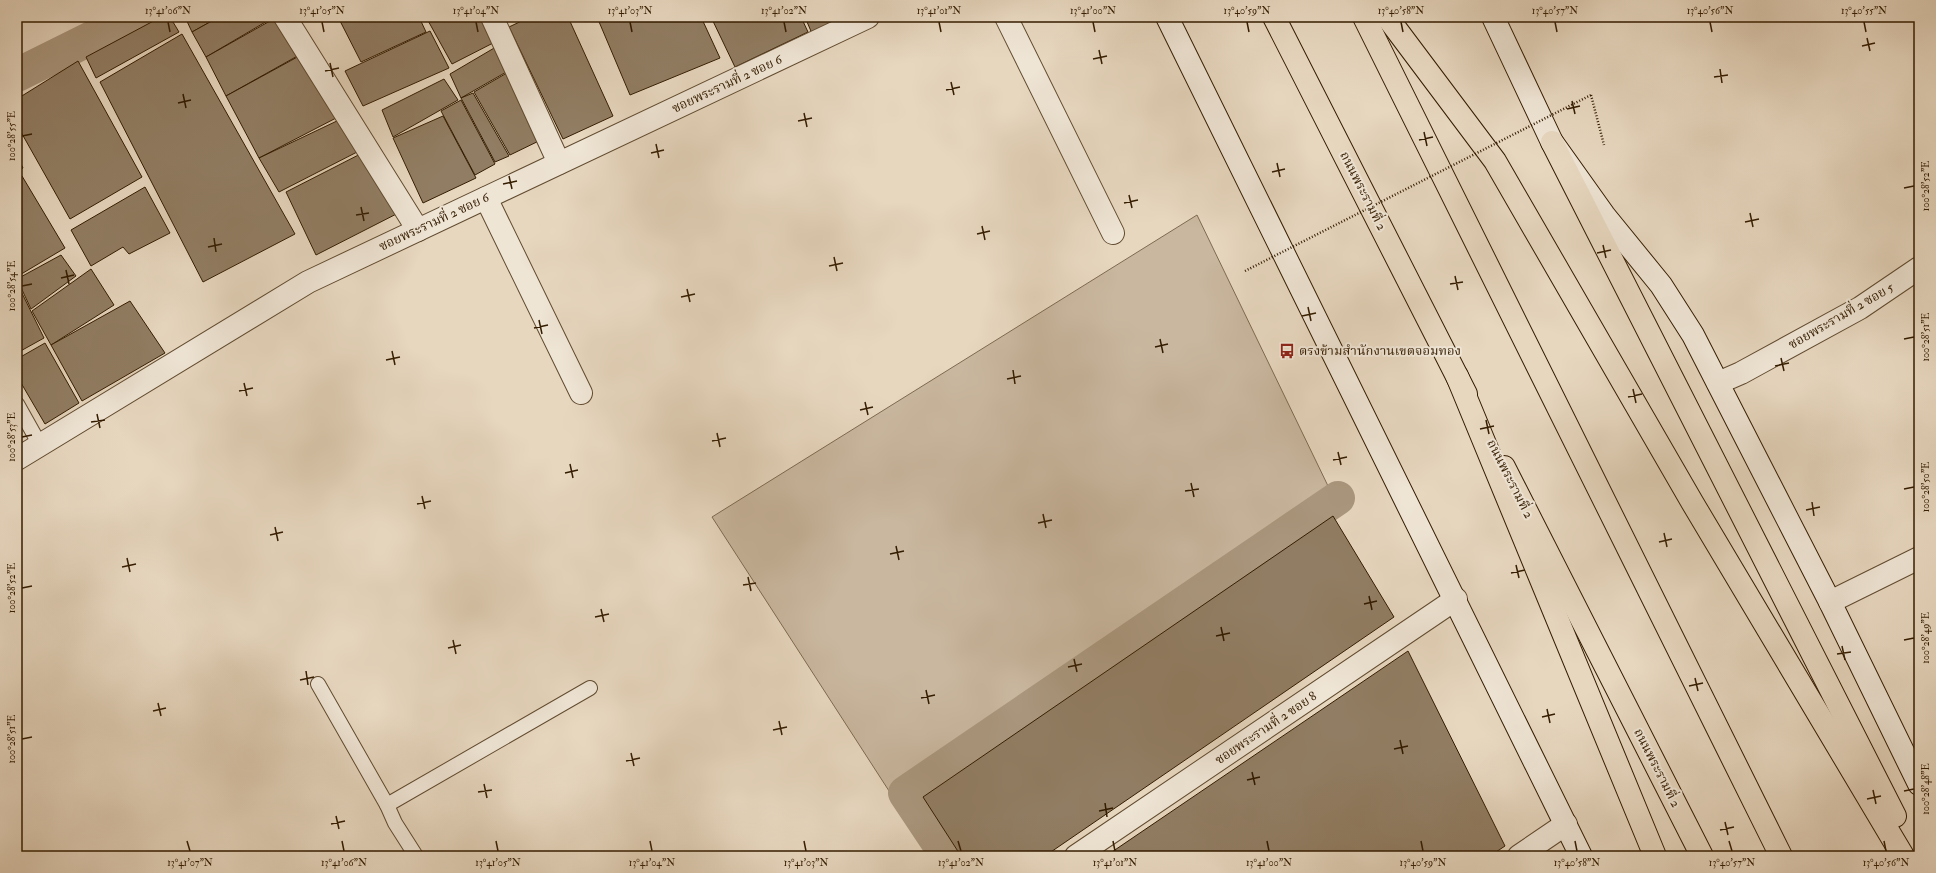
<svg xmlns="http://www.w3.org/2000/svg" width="1936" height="873" viewBox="0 0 1936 873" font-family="'IM FELL Double Pica','Noto Serif Thai',serif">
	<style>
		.green { fill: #c9b79f; stroke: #7e6a50 }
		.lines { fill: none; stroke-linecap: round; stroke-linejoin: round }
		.canal { stroke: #aa977e; stroke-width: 34 }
		.building { fill: #917d63; stroke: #341c00 }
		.service-casing { stroke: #614b30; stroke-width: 16 }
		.minor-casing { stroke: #614b30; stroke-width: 24 }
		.secondary-casing { stroke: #341c00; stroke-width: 24 }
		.primary-casing { stroke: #341c00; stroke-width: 24 }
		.motorway-casing { stroke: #341c00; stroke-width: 24 }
		.path { stroke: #341c00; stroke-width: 2.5; stroke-dasharray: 1 2; stroke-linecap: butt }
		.service { stroke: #efe5d5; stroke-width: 14 }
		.minor { stroke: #efe5d5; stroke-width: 22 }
		.secondary { stroke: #efe5d5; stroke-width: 22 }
		.primary { stroke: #e7d7bf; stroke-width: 22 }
		.motorway { stroke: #e7d7bf; stroke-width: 22 }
		.path-bridge { stroke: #341c00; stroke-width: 2.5; stroke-dasharray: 1 2; stroke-linecap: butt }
		.ticks { fill: none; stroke: #341c00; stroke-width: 1.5 }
		.labels { text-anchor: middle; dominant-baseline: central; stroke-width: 4; stroke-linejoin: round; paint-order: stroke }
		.street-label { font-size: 13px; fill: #341c00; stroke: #efe5d5 }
		.poi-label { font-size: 13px; fill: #341c00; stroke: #efe5d5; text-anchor: start }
		.neatline { fill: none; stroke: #341c00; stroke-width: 1.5 }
		.ticks-label { font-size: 10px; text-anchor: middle; fill: #341c00 }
	</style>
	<rect width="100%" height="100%" fill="#e7d7bf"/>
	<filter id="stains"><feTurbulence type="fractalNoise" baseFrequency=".005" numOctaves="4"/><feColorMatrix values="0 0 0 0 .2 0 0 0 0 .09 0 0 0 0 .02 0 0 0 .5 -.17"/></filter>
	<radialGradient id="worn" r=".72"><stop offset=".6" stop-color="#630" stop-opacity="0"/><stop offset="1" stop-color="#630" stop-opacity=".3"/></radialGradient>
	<polygon class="green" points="1197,215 1329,488 891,794 712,517"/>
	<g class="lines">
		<g class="canal">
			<polyline points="17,75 134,17"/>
			<polyline points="947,856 905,793 1338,498"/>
		</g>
	</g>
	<g class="building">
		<polygon points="161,17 170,17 179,32 96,78 86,57"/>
		<polygon points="185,17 219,17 192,32"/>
		<polygon points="219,17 274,17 206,57 192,32"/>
		<polygon points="277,17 301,54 226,96 206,57"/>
		<polygon points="338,17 419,17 426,32 361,62"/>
		<polygon points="426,17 486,17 497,41 452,64"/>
		<polygon points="530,17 568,17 613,116 563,139 509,27"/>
		<polygon points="597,17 701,17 720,58 630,95"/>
		<polygon points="711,17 801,17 808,32 735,67"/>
		<polygon points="805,17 852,17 813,36"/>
		<polygon points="430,31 449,68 363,106 345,71"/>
		<polygon points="182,34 295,234 203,282 100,82"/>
		<polygon points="501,44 515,67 461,98 450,74"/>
		<polygon points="301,55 338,117 259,158 226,96"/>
		<polygon points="78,61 142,177 70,219 17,125 17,99"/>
		<polygon points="512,70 547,137 510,155 474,92"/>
		<polygon points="444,79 458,100 393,137 382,110"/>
		<polygon points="473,93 509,156 495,162 461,98"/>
		<polygon points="461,100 495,164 475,175 441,111"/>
		<polygon points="443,116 476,178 423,203 393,138"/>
		<polygon points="339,120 361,150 279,192 259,158"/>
		<polygon points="378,145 414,205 316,255 286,192"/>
		<polygon points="17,156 23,168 17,172"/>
		<polygon points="22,176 65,248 18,276 17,179"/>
		<polygon points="145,187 170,233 129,254 123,247 91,266 71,230"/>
		<polygon points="61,255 76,276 31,309 17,279"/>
		<polygon points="91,269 114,305 51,345 32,311"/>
		<polygon points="17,283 44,338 17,353"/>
		<polygon points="130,301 165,353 82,401 51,345"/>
		<polygon points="45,343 79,403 45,424 17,376 17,359"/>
		<polygon points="1333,516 1394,617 1045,856 961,856 923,797"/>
		<polygon points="1408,651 1505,846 1490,856 1106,856"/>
	</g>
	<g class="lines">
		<defs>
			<g id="service">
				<polyline points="17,404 40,445"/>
				<polyline points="318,684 387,805"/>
				<polyline points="416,856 395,823 387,805 590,688"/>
			</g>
			<g id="minor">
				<polyline points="285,17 418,230"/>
				<polyline points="492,17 559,163"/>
				<polyline points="1006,17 1113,233"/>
				<polyline points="486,198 581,393"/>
				<polyline points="1718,383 1741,373 1860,308 1919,268"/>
				<polyline points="17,459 308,282 868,17"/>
				<polyline points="1830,602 1919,558"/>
				<polyline points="1076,856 1456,599"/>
				<polyline points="1519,856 1566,824"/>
			</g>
			<g id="secondary">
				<polyline points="1167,17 1581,856"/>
				<polyline points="1493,17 1552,142 1604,215 1661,285 1693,335 1830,602 1919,784"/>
			</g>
			<g id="primary">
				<polyline points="1274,17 1466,394"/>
				<polyline points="1364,17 1781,856"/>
				<polyline points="1504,467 1702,856"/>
			</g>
			<g id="motorway">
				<polyline points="1387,17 1495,161 1692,502 1903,856"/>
				<polyline points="1552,142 1895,816"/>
				<polyline points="1457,376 1655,856"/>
			</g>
		</defs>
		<use href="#service" class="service-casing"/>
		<use href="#minor" class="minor-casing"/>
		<use href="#secondary" class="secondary-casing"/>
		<use href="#primary" class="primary-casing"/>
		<use href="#motorway" class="motorway-casing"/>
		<polyline class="path" points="1591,95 1604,145"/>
		<use href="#service" class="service"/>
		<use href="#minor" class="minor"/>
		<use href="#secondary" class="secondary"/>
		<use href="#primary" class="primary"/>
		<use href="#motorway" class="motorway"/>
		<polyline class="path-bridge" points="1245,271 1591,95"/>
	</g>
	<path class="ticks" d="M168 22 170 32M322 22 324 32M476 22 478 32M630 22 632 32M784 22 786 32M939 22 941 32M1093 22 1095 32M1247 22 1249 32M1401 22 1403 32M1555 22 1557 32M1710 22 1712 32M1864 22 1866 32M1867 38 1870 51M1862 46 1875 43M1099 50 1102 64M1093 59 1107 56M330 63 333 77M1720 69 1722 83M325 71 339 68M1714 77 1728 75M951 82 954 95M946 90 960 87M183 94 186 108M1572 101 1575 114M178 103 191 100M1567 109 1580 106M804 113 807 127M798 121 812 118M1424 132 1427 146M22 136 32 134M1419 140 1433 137M656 144 659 158M651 153 664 150M1277 163 1280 177M1272 172 1285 169M509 176 512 189M503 184 517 181M1904 188 1914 186M1129 195 1132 208M1124 203 1138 200M361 207 364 221M1750 213 1753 227M356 215 369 213M1745 222 1759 219M982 226 985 240M977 234 990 231M214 238 216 252M1603 245 1606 258M208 247 222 244M1597 253 1611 250M834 257 837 271M829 266 843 263M66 270 69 284M1455 276 1458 290M61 278 74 275M1450 284 1463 282M22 286 32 284M687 289 690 302M681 297 695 294M1308 307 1311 321M1302 316 1316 313M539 320 542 334M534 328 548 325M1160 339 1163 353M1904 339 1914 337M1155 347 1168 344M392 351 395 365M1781 358 1784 371M386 360 400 357M1775 366 1789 363M1013 370 1015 384M1007 379 1021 376M244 383 247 396M1633 389 1636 403M239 391 253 388M1628 397 1642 394M865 402 868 415M860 410 873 407M97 414 100 428M1486 420 1489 434M91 422 105 420M1480 429 1494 426M717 433 720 447M22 437 32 435M712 441 726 438M1338 452 1341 465M1333 460 1347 457M570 464 573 478M565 473 578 470M1191 483 1194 497M1904 489 1914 487M1185 491 1199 489M422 496 425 509M1812 502 1814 516M417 504 431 501M1806 510 1820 507M1043 514 1046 528M1038 523 1052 520M275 527 278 541M1664 533 1667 547M270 535 283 532M1659 542 1672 539M896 546 899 560M890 554 904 551M127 558 130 572M1516 565 1519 578M122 567 136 564M1511 573 1525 570M748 577 751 591M743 585 756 583M22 588 32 586M1369 596 1372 610M1364 604 1377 601M601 609 604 622M595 617 609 614M1221 627 1224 641M1216 636 1230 633M453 640 456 654M1904 640 1914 638M1842 646 1845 660M448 648 461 645M1837 654 1851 652M1074 659 1077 672M1068 667 1082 664M306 671 308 685M1695 678 1698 691M300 680 314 677M1689 686 1703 683M926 690 929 704M921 698 935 695M158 703 161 716M1547 709 1550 723M153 711 166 708M1542 717 1555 714M779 721 782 735M773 730 787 727M22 739 32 737M1400 740 1403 754M1394 749 1408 746M631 753 634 766M626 761 640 758M1252 772 1255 785M1247 780 1260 777M484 784 487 798M1873 790 1876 804M1904 791 1914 789M478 792 492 790M1867 799 1881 796M1105 803 1107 817M1099 811 1113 808M336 816 339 829M1725 822 1728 835M331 824 345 821M1720 830 1734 827M187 841 190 851M342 841 344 851M496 841 498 851M650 841 652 851M804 841 806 851M958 841 961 851M1113 841 1115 851M1267 841 1269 851M1421 841 1423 851M1575 841 1577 851M1729 841 1732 851M1884 841 1886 851"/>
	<defs>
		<symbol id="bus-bare" viewBox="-9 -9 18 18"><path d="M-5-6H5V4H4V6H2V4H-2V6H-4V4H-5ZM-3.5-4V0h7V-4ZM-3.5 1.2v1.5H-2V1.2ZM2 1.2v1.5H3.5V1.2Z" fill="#8f2418" stroke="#efe5d5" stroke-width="2.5" paint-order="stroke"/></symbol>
	</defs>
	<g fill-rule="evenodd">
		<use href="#bus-bare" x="1276" y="340" width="22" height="22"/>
	</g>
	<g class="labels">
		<g class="street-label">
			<text transform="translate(727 84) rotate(-25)">ซอยพระรามที่ 2 ซอย 6</text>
			<text transform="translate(1363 191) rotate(63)">ถนนพระรามที่ 2</text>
			<text transform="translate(434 222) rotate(-25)">ซอยพระรามที่ 2 ซอย 6</text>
			<text transform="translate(1841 316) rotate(-30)">ซอยพระรามที่ 2 ซอย 5</text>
			<text transform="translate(1510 479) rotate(63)">ถนนพระรามที่ 2</text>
			<text transform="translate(1266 728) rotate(-34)">ซอยพระรามที่ 2 ซอย 8</text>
			<text transform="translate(1657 768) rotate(63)">ถนนพระรามที่ 2</text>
		</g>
		<g class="poi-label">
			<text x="1299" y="351">ตรงข้ามสำนักงานเขตจอมทอง</text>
		</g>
	</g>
	<rect width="1936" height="873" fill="none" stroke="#e7d7bf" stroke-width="44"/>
	<rect x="22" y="22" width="1892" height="829" class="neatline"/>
	<g class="ticks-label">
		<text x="168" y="14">13°41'06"N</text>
		<text x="322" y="14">13°41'05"N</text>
		<text x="476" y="14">13°41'04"N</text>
		<text x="630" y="14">13°41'03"N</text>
		<text x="784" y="14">13°41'02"N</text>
		<text x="939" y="14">13°41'01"N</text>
		<text x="1093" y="14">13°41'00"N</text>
		<text x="1247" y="14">13°40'59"N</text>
		<text x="1401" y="14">13°40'58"N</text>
		<text x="1555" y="14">13°40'57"N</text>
		<text x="1710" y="14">13°40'56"N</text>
		<text x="1864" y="14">13°40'55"N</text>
		<text transform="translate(11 136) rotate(-90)" y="4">100°28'55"E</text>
		<text transform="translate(1925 186) rotate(-90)" y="4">100°28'52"E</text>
		<text transform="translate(11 286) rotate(-90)" y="4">100°28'54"E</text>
		<text transform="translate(1925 337) rotate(-90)" y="4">100°28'51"E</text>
		<text transform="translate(11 437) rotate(-90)" y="4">100°28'53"E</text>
		<text transform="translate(1925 487) rotate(-90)" y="4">100°28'50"E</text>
		<text transform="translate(11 588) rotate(-90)" y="4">100°28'52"E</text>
		<text transform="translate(1925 638) rotate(-90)" y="4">100°28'49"E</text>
		<text transform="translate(11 739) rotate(-90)" y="4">100°28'51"E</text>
		<text transform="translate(1925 789) rotate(-90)" y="4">100°28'48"E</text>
		<text x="190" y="866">13°41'07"N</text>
		<text x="344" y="866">13°41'06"N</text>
		<text x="498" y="866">13°41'05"N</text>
		<text x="652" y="866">13°41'04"N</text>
		<text x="806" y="866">13°41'03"N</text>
		<text x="961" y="866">13°41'02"N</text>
		<text x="1115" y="866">13°41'01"N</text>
		<text x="1269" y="866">13°41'00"N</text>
		<text x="1423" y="866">13°40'59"N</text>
		<text x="1577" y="866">13°40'58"N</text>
		<text x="1732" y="866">13°40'57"N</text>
		<text x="1886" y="866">13°40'56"N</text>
	</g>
	<rect width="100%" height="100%" filter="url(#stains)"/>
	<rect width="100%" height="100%" fill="url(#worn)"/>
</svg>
